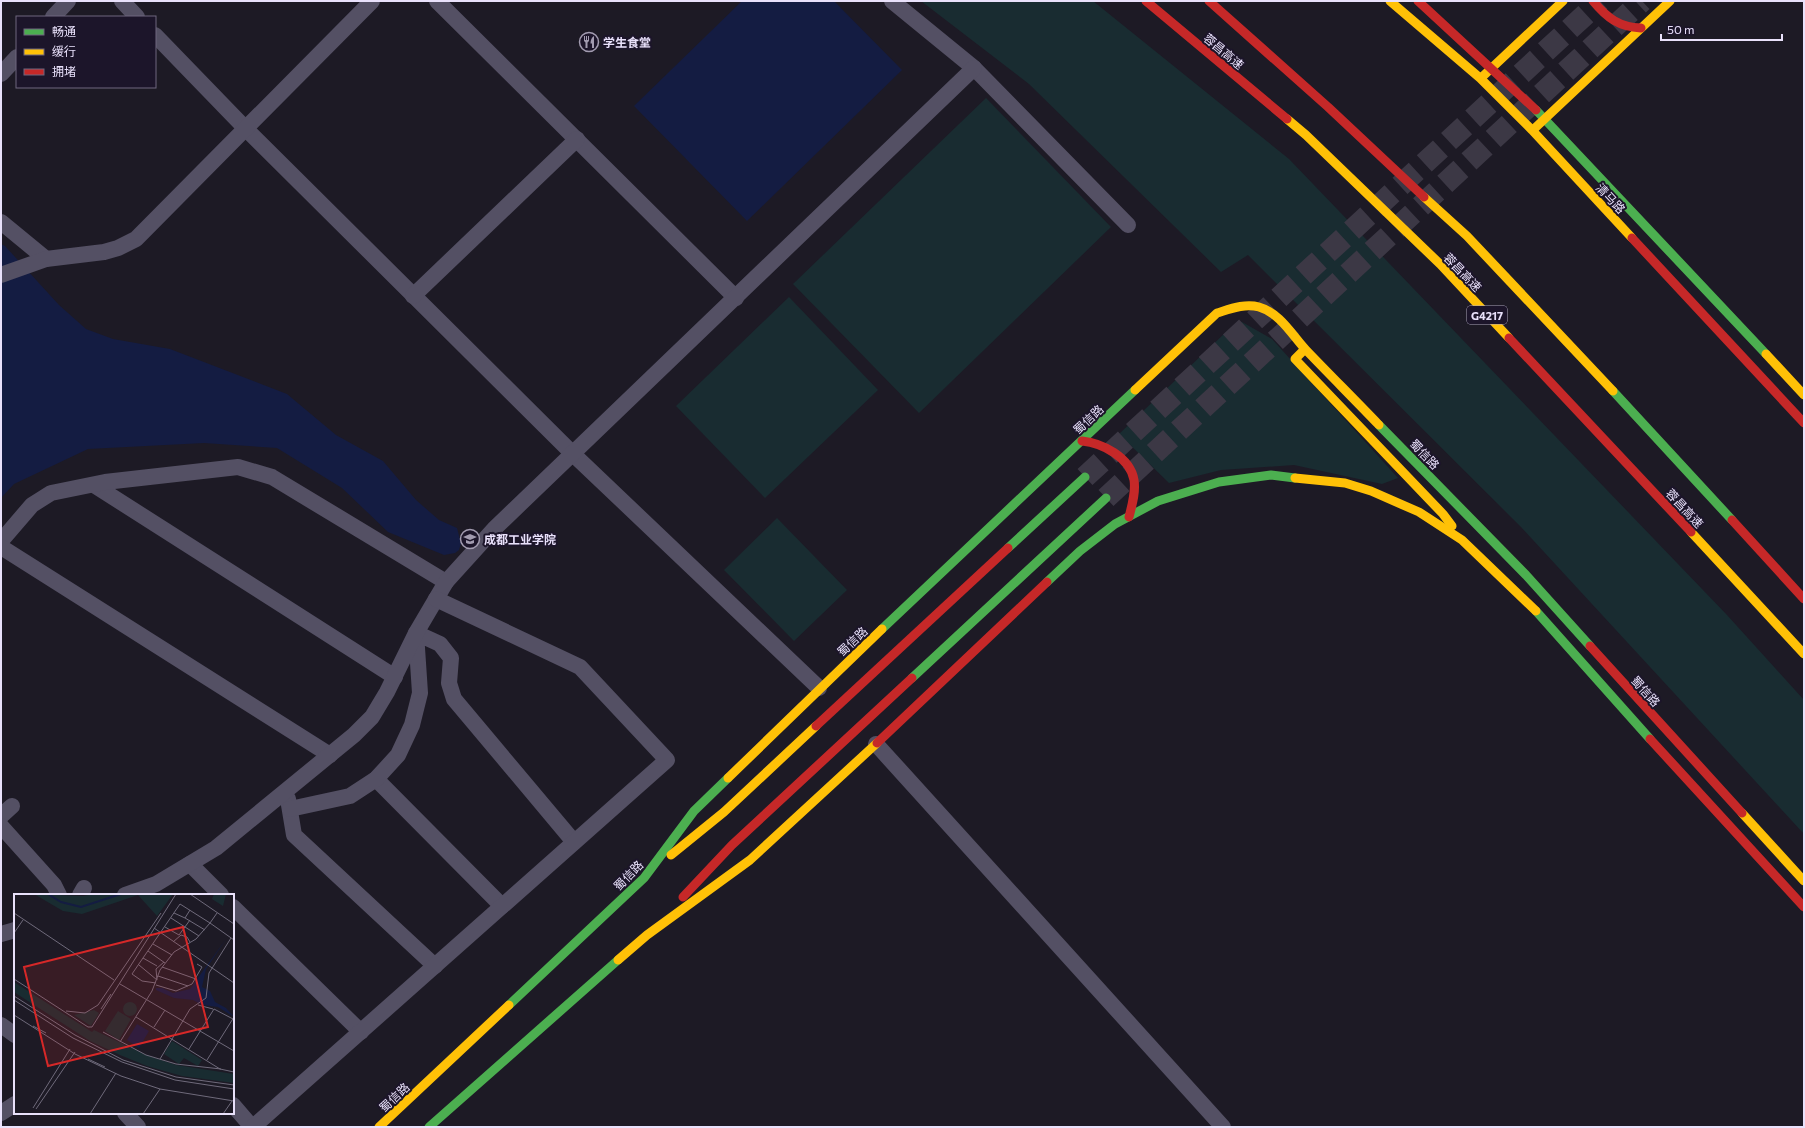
<svg xmlns="http://www.w3.org/2000/svg" width="1805" height="1128" viewBox="0 0 1805 1128" font-family="Commissioner,'Noto Sans SC',sans-serif">
	<style>
		.green { fill: #192c31 }
		.water { fill: #141c42 }
		.lines { fill: none; stroke-linecap: round; stroke-linejoin: round }
		.secondary-tunnel { stroke: #3c3845; stroke-width: 22; stroke-dasharray: 22 11; stroke-linecap: butt }
		.street { stroke: #545064; stroke-width: 16 }
		.fast { stroke: #4caf50; stroke-width: 9 }
		.slow { stroke: #ffc107; stroke-width: 9 }
		.jam { stroke: #c62828; stroke-width: 9 }
		.labels { text-anchor: middle; dominant-baseline: central; stroke-width: 4; stroke-linejoin: round; paint-order: stroke }
		.shield { fill: #1c152a; stroke: #aca4bc; stroke-width: 1 }
		.shield-label { font-size: 11px; font-weight: bold; fill: #e9e1fb }
		.poi-label { font-size: 12px; font-weight: bold; fill: #e9e1fb; stroke: #1c152a; text-anchor: start }
		.street-label { font-size: 12px; fill: #e9e1fb; stroke: #1c152a }
		.inset-river { fill: none; stroke: #141c42; stroke-width: 2 }
		.inset-road { fill: none; stroke: #6f6a7b; stroke-width: 1 }
		.view { fill: #d62828; fill-opacity: 0.15; stroke: #d62828; stroke-width: 2 }
		.inset-edge { fill: none; stroke: #e9e1fb; stroke-width: 2 }
	</style>
	<rect width="100%" height="100%" fill="#1d1a25"/>
	<g class="green">
		<polygon points="921,1 1093,1 1289,159 1727,615 1804,700 1804,834 1521,527 1248,255 1221,272 1029,84"/>
		<polygon points="986,98 1111,227 919,413 793,284"/>
		<polygon points="789,297 878,390 765,498 676,406"/>
		<polygon points="1242,322 1272,339 1398,478 1382,484 1294,465 1221,470 1169,483 1119,434 1226,332"/>
		<polygon points="777,518 847,590 794,641 724,570"/>
	</g>
	<g class="water">
		<polygon points="742,1 834,1 902,70 747,221 634,106"/>
		<polygon points="1,244 5,246 59,305 86,329 113,339 170,349 287,394 336,435 383,461 416,500 439,520 457,528 461,543 459,550 455,553 444,555 388,532 342,488 277,448 204,443 88,449 14,484 1,498"/>
	</g>
	<g class="lines">
		<g class="secondary-tunnel">
			<polyline points="1085,477 1600,1"/>
			<polyline points="1106,498 1642,1"/>
		</g>
		<g class="street">
			<polyline points="122,1 137,17"/>
			<polyline points="437,1 736,298"/>
			<polyline points="892,1 974,68 1128,225"/>
			<polyline points="53,17 68,1"/>
			<polyline points="155,35 246,129 573,454 819,688"/>
			<polyline points="1,74 17,57"/>
			<polyline points="1,222 46,259"/>
			<polyline points="1,275 46,259 104,252 118,248 136,239 372,1"/>
			<polyline points="413,296 577,139"/>
			<polyline points="94,485 395,677"/>
			<polyline points="1,541 32,505 51,493 105,482 238,467 272,477 446,582"/>
			<polyline points="1,547 330,755"/>
			<polyline points="876,744 1223,1127"/>
			<polyline points="376,779 502,906"/>
			<polyline points="288,799 294,835 435,966"/>
			<polyline points="290,809 350,796 376,779 398,755 412,725 420,693 416,633 440,644 451,658 449,683 454,699 574,842"/>
			<polyline points="1,816 12,806"/>
			<polyline points="1,826 54,885 59,895"/>
			<polyline points="190,864 221,895"/>
			<polyline points="80,895 84,888"/>
			<polyline points="125,895 156,884 216,848 354,735 372,717 387,692 416,633 446,582 494,529 974,68"/>
			<polyline points="233,907 361,1032"/>
			<polyline points="1,934 15,930"/>
			<polyline points="1,1025 15,1035"/>
			<polyline points="233,1105 252,1127"/>
			<polyline points="1,1113 15,1104"/>
			<polyline points="125,1113 138,1127"/>
			<polyline points="253,1127 667,760 580,667 436,599"/>
		</g>
		<g class="fast">
			<polyline points="1536,110 1766,354"/>
			<polyline points="1613,391 1732,520"/>
			<polyline points="1379,425 1526,575 1590,646"/>
			<polyline points="1008,548 1085,477"/>
			<polyline points="1047,582 1080,551 1115,524 1158,501 1219,482 1271,475 1295,478"/>
			<polyline points="1536,611 1650,739"/>
			<polyline points="882,629 1135,390"/>
			<polyline points="912,678 1106,498"/>
			<polyline points="509,1005 644,878 694,811 728,778"/>
			<polyline points="429,1127 618,960"/>
		</g>
		<g class="slow">
			<polyline points="1390,1 1480,78 1532,130 1632,238"/>
			<polyline points="1481,78 1563,1"/>
			<polyline points="1287,119 1306,135 1440,264 1509,338"/>
			<polyline points="1535,128 1670,1"/>
			<polyline points="1424,197 1467,236 1613,391"/>
			<polyline points="1302,352 1295,359 1443,514 1452,526"/>
			<polyline points="1766,354 1804,395"/>
			<path d="M1135 390 1217 313C1230 309 1245 303 1259 307 1280 313 1292 335 1306 350 1330 375 1355 400 1379 425"/>
			<polyline points="1295,478 1345,483 1371,491 1419,512 1462,540 1536,611"/>
			<polyline points="1691,532 1804,654"/>
			<polyline points="728,778 882,629"/>
			<polyline points="1742,813 1804,881"/>
			<polyline points="671,855 724,812 816,726"/>
			<polyline points="618,960 647,935 750,860 877,743"/>
			<polyline points="379,1127 509,1005"/>
		</g>
		<g class="jam">
			<polyline points="1146,1 1287,119"/>
			<polyline points="1209,1 1328,107 1424,197"/>
			<polyline points="1418,1 1536,110"/>
			<path d="M1593 1C1607 18 1619 27 1641 28"/>
			<polyline points="1632,238 1804,423"/>
			<polyline points="1509,338 1691,532"/>
			<path d="M1082 441C1102 443 1130 457 1134 480 1136 492 1132 505 1129 517"/>
			<polyline points="1732,520 1804,599"/>
			<polyline points="1590,646 1742,813"/>
			<polyline points="816,726 1008,548"/>
			<polyline points="1650,739 1804,907"/>
			<polyline points="877,743 1047,582"/>
			<polyline points="683,897 732,845 912,678"/>
		</g>
	</g>
	<defs>
		<symbol id="restaurant-ring" viewBox="-11 -11 22 22"><circle r="9.5" fill="#1c152a" stroke="#a29bb0" stroke-width="1.5"/><path d="M-5-6h1v4h1v-4h1v4h1v-4h1v5L-1.5 .5V6h-2V.5L-5-1ZM5-6V6H3V1.5H1.5Q1.5-4 5-6Z" fill="#a29bb0"/></symbol>
		<symbol id="university-ring" viewBox="-11 -11 22 22"><circle r="9.5" fill="#1c152a" stroke="#a29bb0" stroke-width="1.5"/><path d="M0-5L7-2L0 1L-7-2ZM-4 1L0 2.5L4 1V4Q0 6-4 4Z" fill="#a29bb0"/></symbol>
	</defs>
	<g fill-rule="evenodd">
		<use href="#restaurant-ring" x="578" y="31" width="22" height="22"/>
		<use href="#university-ring" x="459" y="528" width="22" height="22"/>
	</g>
	<g class="labels">
		<rect class="shield" x="1467" y="306" width="40" height="18" rx="3"/>
		<g class="shield-label">
			<text x="1487" y="315">G4217</text>
		</g>
		<g class="poi-label">
			<text x="603" y="42">学生食堂</text>
			<text x="484" y="539">成都工业学院</text>
		</g>
		<g class="street-label">
			<text transform="translate(1224 51) rotate(40)">蓉昌高速</text>
			<text transform="translate(1611 198) rotate(47)">清马路</text>
			<text transform="translate(1463 272) rotate(46)">蓉昌高速</text>
			<text transform="translate(1088 419) rotate(-43)">蜀信路</text>
			<text transform="translate(1425 454) rotate(46)">蜀信路</text>
			<text transform="translate(1685 508) rotate(47)">蓉昌高速</text>
			<text transform="translate(852 641) rotate(-43)">蜀信路</text>
			<text transform="translate(1646 691) rotate(48)">蜀信路</text>
			<text transform="translate(628 875) rotate(-46)">蜀信路</text>
			<text transform="translate(394 1097) rotate(-43)">蜀信路</text>
		</g>
	</g>
	<g transform="translate(14 894)">
		<rect width="220" height="220" fill="#1d1a25"/>
		<path d="M20 0 69 2 80 0H159L143 22 124 1 68 20 49 17ZM200 0H212L209 12 198 5ZM0 88 78 138 80 136 132 161 162 171 220 180V189L168 182 133 172 106 161 76 147 0 98ZM109 115a7 7 0 1 1 14 0a7 7 0 1 1-14 0ZM80 116 85 119 77 132 60 121ZM104 117 117 125 105 146 91 137ZM158 147 188 166 184 172 170 164 165 170 150 160Z" fill="#192c31"/>
		<path d="M212 45 192 75 188 93 196 97 201 108 212 114 220 123 204 113 188 111 179 106 160 104 142 96V94H148L159 99 176 95ZM123 130 135 137 125 154 113 146Z" fill="#141c42"/>
		<path class="inset-river" d="M34 0 47 8 67 13 107 0"/>
		<path class="inset-road" d="M176 0 220 30M176 16 171 24 191 36M0 19 100 86M160 19 171 24M157 24 185 42M151 33 165 41 176 26M140 34 220 89M0 39 9 26M159 48 167 41 173 43 176 48M139 50 158 61M134 57 151 69M129 64 143 72M125 71 143 86M148 73 182 85M144 82 174 92M0 85 74 133H78L162 0M143 86 142 75 150 68M142 89 128 87 118 80 166 10 196 29 203 19M106 90 220 157M142 91 162 97 178 90 188 73 183 70M0 102 61 141 109 166 162 183 220 191M0 106 59 144 108 168 161 186 220 195M184 111 199 115M87 115 97 100M52 117 71 119 84 111 147 19M0 121 61 160 107 182 146 195 220 207M122 123 206 175 220 178M19 132 32 139M140 133 151 116M89 138 132 161 162 170 207 175M106 148 138 97 146 76 160 58 182 45 196 29 220 46M175 155 200 115 219 125M74 165 91 173M146 165 176 115 192 104 195 79 217 44M193 166 220 123M19 214 56 155M22 215 61 158M76 220 102 179M129 220 146 195M209 220 218 207"/>
		<path class="view" d="M169 33 194 133 34 172 10 73Z"/>
		<rect width="220" height="220" class="inset-edge"/>
	</g>
	<rect width="1805" height="1128" fill="none" stroke="#e9e1fb" stroke-width="4"/>
	<rect x="16" y="16" width="140" height="72" fill="#1c152a" stroke="#6e677e"/>
	<rect x="24" y="29" width="20" height="6" fill="#4caf50" stroke="#6e677e"/>
	<text x="52" y="36" font-size="12" fill="#e9e1fb">畅通</text>
	<rect x="24" y="49" width="20" height="6" fill="#ffc107" stroke="#6e677e"/>
	<text x="52" y="56" font-size="12" fill="#e9e1fb">缓行</text>
	<rect x="24" y="69" width="20" height="6" fill="#c62828" stroke="#6e677e"/>
	<text x="52" y="76" font-size="12" fill="#e9e1fb">拥堵</text>
	<path d="M1661 34v6h121v-6" fill="none" stroke="#e9e1fb" stroke-width="2"/>
	<text x="1667" y="34" font-size="12" fill="#e9e1fb" stroke="#1c152a" stroke-width="3" paint-order="stroke">50 m</text>
</svg>
